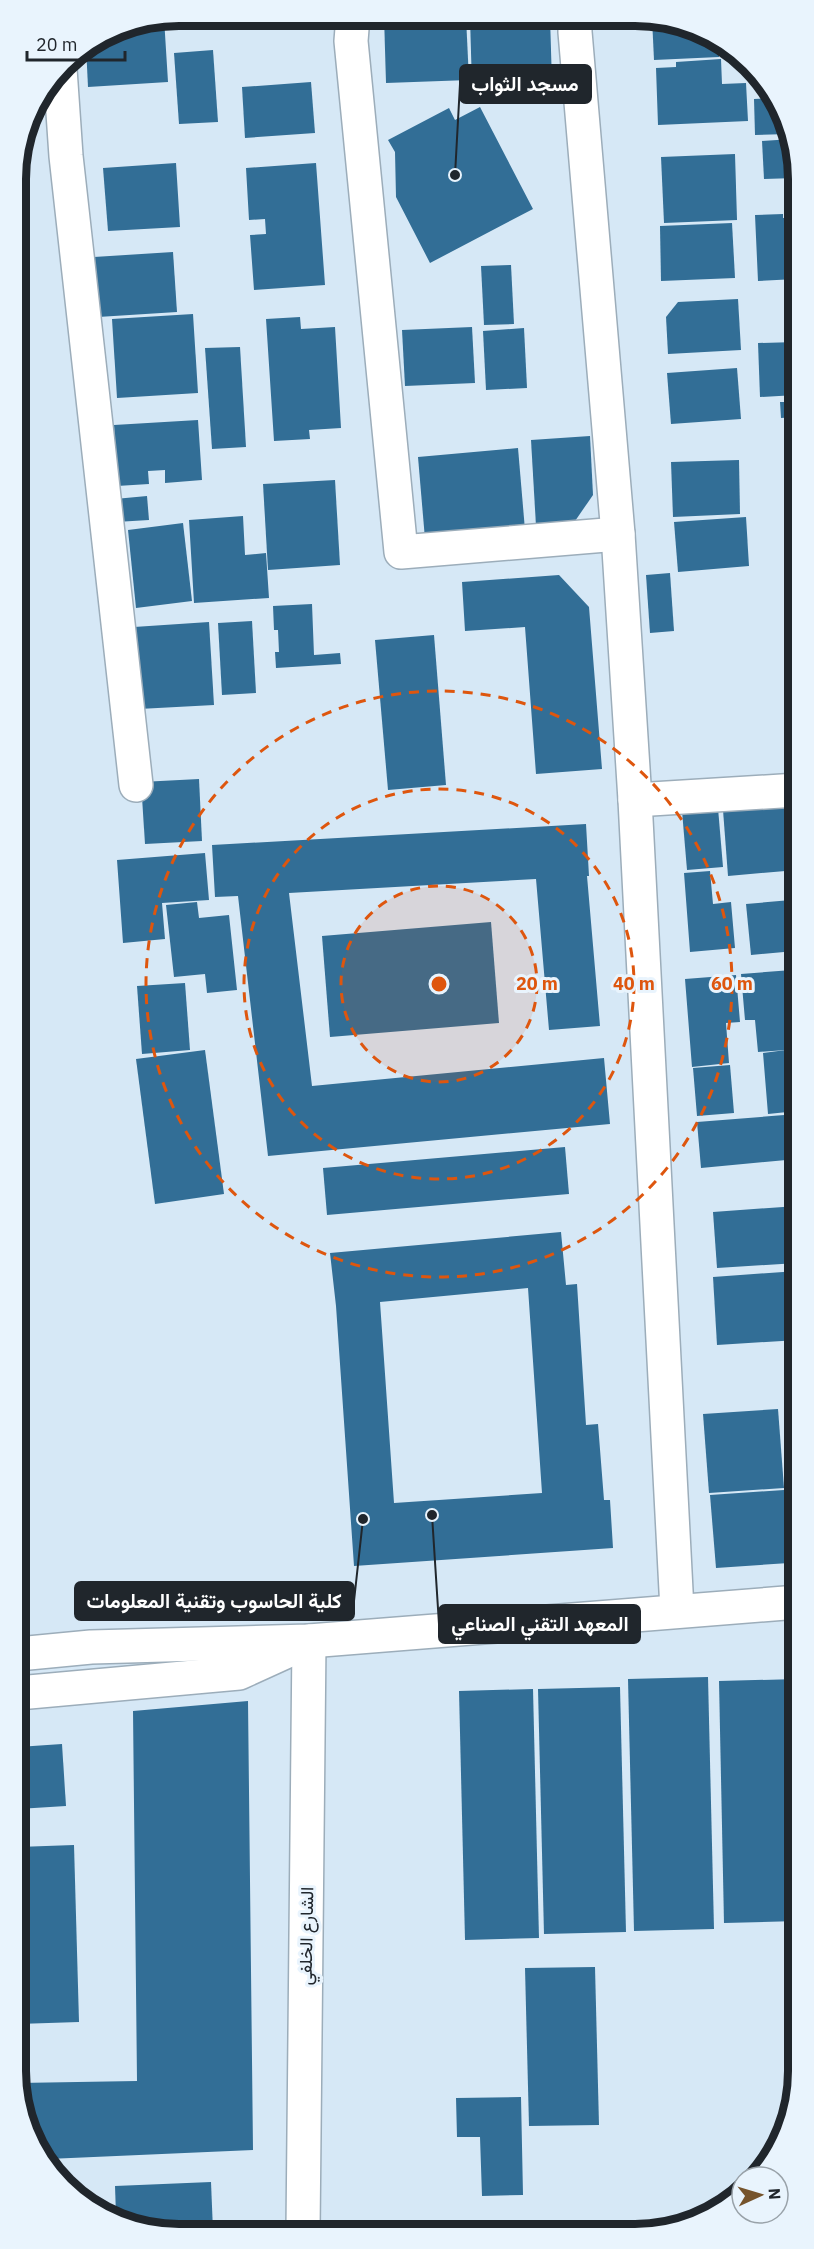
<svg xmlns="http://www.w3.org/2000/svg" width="814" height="2249" viewBox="0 0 814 2249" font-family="'IBM Plex Sans',Vazirmatn,sans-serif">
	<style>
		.building { fill: #326e96; fill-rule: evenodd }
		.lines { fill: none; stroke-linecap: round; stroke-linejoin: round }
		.minor-casing { stroke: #9cadba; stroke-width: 36 }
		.minor { stroke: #fff; stroke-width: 33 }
		.ring { fill: none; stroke: #de560e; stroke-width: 3; stroke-dasharray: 10 8 }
		.labels { text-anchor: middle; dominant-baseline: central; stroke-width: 6; stroke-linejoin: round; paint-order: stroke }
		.street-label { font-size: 18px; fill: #20262c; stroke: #e9f4fd }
		.rim { fill: none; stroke: #20262c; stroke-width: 8 }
		.centre { fill: #de560e; stroke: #e9f4fd; stroke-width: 3 }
		.ring-label { font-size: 18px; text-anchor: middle; font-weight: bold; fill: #de560e; stroke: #e9f4fd; stroke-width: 6; stroke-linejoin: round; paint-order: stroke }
		.leader { fill: none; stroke: #20262c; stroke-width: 2 }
		.callout-dot { fill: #20262c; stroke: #e9f4fd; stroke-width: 2 }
		.callout { fill: #20262c; stroke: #20262c; stroke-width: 2 }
		.callout-label { font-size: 20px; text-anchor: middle; font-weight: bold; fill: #fff }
	</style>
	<rect width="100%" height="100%" fill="#d6e8f6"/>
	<g class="building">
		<polygon points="384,16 466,17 469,80 386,83"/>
		<polygon points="491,17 550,17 552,83 472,86 470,18"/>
		<polygon points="164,18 168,82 88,87 86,46 116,27"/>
		<polygon points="652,18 668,18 719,45 719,57 654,60"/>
		<polygon points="213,50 218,122 179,124 174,53"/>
		<polygon points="721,59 722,84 746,83 748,121 658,125 656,68 676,67 676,62"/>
		<polygon points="311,82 315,133 245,138 242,87"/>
		<polygon points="770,98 789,134 755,135 754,99"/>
		<polygon points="480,107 533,209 430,263 396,197 395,152 388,140 449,108 455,120"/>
		<polygon points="792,139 796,146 796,178 764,179 762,141"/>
		<polygon points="735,154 737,220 664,223 661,157"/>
		<polygon points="176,163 180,227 108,231 103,168"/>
		<polygon points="316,163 325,285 254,290 250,235 266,234 265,219 249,220 246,168"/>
		<polygon points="783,214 783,218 796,217 796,279 758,281 755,215"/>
		<polygon points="732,223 735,278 661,281 660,226"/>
		<polygon points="173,252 177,312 98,317 94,257"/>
		<polygon points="511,265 514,324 484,325 481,266"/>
		<polygon points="738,299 741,350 668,354 666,317 678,302"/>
		<polygon points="193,314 198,393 117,398 112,319"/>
		<polygon points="300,317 301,329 335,327 341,428 309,430 310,439 274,441 266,319"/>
		<polygon points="472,327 475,383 405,386 402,330"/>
		<polygon points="524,328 527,388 486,390 483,331"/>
		<polygon points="796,342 796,395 760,397 758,343"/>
		<polygon points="240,347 246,447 212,449 205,348"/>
		<polygon points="737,368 741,419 671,424 667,373"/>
		<polygon points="780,402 796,402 796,417 781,418"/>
		<polygon points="198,420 202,480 165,483 165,470 148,471 149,484 117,486 114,425"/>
		<polygon points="590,436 593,495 573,524 536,526 531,440"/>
		<polygon points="518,448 525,530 425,539 418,457"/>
		<polygon points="796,449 796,515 788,516 785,450"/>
		<polygon points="739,460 740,514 673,517 671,462"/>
		<polygon points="335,480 340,565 268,570 263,484"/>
		<polygon points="147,496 149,520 116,522 115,499"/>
		<polygon points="243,516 245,555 266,553 269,598 194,603 189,520"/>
		<polygon points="746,517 749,566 678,572 674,522"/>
		<polygon points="183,523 192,601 136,608 128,530"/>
		<polygon points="670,573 674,631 650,633 646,575"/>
		<polygon points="559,575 589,607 602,769 536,774 525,627 465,631 462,582"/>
		<polygon points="312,604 314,655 340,653 341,664 276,668 275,652 279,652 278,630 274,630 273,606"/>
		<polygon points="252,621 256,693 222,695 218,623"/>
		<polygon points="209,622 214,705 139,709 134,627"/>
		<polygon points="434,635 446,785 388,790 375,640"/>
		<polygon points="199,779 202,841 145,844 141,782"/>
		<polygon points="797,804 797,870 728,876 723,810"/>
		<polygon points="718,808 723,867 687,870 682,811"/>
		<polygon points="586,824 589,876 587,876 600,1026 549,1030 536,879 289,893 312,1086 604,1058 610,1124 268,1156 238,896 215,897 212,845"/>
		<polygon points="205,853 209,900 162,903 165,939 123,943 117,860"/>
		<polygon points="710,871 713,904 731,902 735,948 690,952 684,873"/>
		<polygon points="791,900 795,951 751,955 746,904"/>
		<polygon points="197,902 199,918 229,915 237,990 207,993 205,974 174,977 166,905"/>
		<polygon points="491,922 499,1023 330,1037 322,936"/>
		<polygon points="792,970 797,1035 797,1111 768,1114 763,1053 786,1050 758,1052 755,1020 745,1020 741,974"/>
		<polygon points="736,975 740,1022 726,1023 729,1063 692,1067 685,979"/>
		<polygon points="185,983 190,1050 142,1054 137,986"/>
		<polygon points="205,1050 224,1194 155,1204 136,1059"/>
		<polygon points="730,1065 734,1113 697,1116 693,1068"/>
		<polygon points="797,1114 797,1159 701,1168 697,1122"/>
		<polygon points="565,1147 569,1194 327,1215 323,1168"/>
		<polygon points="797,1206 797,1263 717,1268 713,1212"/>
		<path d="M561 1232 566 1285 577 1284 586 1425 598 1424 604 1500H610L613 1548 354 1566 336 1306 330 1253ZM528 1288 542 1493 394 1503 380 1302Z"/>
		<polygon points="797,1271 798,1340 717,1345 713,1277"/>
		<polygon points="778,1409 784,1488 709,1493 703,1414"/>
		<polygon points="784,1490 789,1563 716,1568 710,1495"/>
		<polygon points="708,1677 714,1929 634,1931 628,1679"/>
		<polygon points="798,1679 798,1921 724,1923 719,1681"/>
		<polygon points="620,1687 626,1932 544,1934 538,1689"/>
		<polygon points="533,1689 539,1938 465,1940 459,1691"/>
		<polygon points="248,1701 253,2150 48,2159 18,2103 18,2083 137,2081 133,1711"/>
		<polygon points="62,1744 66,1806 18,1809 18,1747"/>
		<polygon points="74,1845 79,2022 18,2024 18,1847"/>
		<polygon points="595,1967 599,2125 529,2126 525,1968"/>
		<polygon points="521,2097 523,2195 482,2196 480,2137 457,2137 456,2098"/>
		<polygon points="211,2182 213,2231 147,2231 116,2215 115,2186"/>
	</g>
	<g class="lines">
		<defs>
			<g id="minor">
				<polyline points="353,16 351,41 401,552 618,534"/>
				<polyline points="575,18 575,32 618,534 635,800 677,1610"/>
				<polyline points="60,69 66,156 136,785"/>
				<polyline points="635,800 797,790"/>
				<polyline points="18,1654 91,1647 309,1641 798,1602"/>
				<polyline points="18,1693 239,1673 296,1647"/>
				<polyline points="303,2231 309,1641"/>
			</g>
		</defs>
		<use href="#minor" class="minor-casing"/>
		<use href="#minor" class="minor"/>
	</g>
	<circle cx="439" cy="984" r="98" fill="#de560e" fill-opacity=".12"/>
	<g class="ring">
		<circle cx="439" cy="984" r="98"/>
		<circle cx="439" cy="984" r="195"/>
		<circle cx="439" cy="984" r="293"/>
	</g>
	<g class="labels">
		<g class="street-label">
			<text transform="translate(306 1936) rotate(-89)">الشارع الخلفي</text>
		</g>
	</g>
	<path d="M0 0H814V2249H0ZM179 26H635A153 153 0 0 1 788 179V2071A153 153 0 0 1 635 2224H179A153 153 0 0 1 26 2071V179A153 153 0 0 1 179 26Z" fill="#e9f4fd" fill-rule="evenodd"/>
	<path class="rim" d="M179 26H635A153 153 0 0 1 788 179V2071A153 153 0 0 1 635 2224H179A153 153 0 0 1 26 2071V179A153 153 0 0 1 179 26Z"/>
	<circle cx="439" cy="984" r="9" class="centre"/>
	<g class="ring-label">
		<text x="537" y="990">20 m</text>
		<text x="634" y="990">40 m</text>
		<text x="732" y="990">60 m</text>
	</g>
	<path class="leader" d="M455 175L460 84M363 1519L354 1601M432 1515L439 1624"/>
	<g class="callout-dot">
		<circle cx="455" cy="175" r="6"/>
		<circle cx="363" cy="1519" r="6"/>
		<circle cx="432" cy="1515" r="6"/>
	</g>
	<g class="callout">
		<rect x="460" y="65" width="131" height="38" rx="6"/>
		<rect x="75" y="1582" width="279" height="38" rx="6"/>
		<rect x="439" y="1605" width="201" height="38" rx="6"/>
	</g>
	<g class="callout-label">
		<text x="525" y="91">مسجد الثواب</text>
		<text x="214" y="1608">كلية الحاسوب وتقنية المعلومات</text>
		<text x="540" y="1631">المعهد التقني الصناعي</text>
	</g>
	<g transform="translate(760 2195) rotate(86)"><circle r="28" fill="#e9f4fd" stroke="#99a2a9" stroke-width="1.5"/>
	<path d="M0-4.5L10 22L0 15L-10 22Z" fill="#76542c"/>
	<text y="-9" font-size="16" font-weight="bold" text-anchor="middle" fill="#20262c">N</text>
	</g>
	<path d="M27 51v9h98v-9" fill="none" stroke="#20262c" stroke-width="3"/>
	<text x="36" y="51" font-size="18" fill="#20262c" stroke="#e9f4fd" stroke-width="4.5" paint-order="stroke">20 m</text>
</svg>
